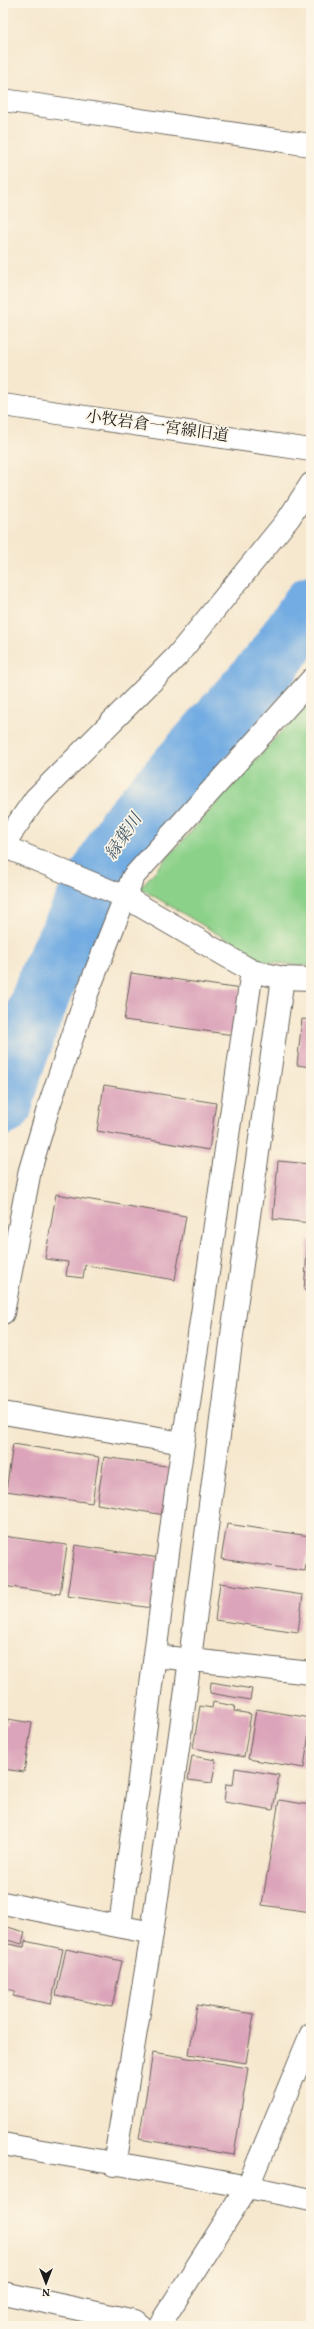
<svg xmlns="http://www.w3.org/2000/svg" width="314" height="2329" viewBox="0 0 314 2329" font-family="Vollkorn,'Noto Serif JP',serif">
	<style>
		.green { fill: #8cd18a; stroke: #547653 }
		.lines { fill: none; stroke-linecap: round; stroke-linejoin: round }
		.river { stroke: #72ace2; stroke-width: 58 }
		.building { fill: #dca4ba }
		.minor-casing { stroke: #68635b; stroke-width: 24 }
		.tertiary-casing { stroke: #68635b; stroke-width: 24 }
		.minor { stroke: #fff; stroke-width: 22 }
		.tertiary { stroke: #fff; stroke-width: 22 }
		.labels { text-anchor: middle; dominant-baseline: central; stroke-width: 3.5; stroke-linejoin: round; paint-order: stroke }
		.street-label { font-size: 16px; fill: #1c1c1c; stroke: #fcf5e5 }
		.water-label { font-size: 17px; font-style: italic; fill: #3e566b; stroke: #fcf5e5 }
	</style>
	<rect width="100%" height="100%" fill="#fcf5e5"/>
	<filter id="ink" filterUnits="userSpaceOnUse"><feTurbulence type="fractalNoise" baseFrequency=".025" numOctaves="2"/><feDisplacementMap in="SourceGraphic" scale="8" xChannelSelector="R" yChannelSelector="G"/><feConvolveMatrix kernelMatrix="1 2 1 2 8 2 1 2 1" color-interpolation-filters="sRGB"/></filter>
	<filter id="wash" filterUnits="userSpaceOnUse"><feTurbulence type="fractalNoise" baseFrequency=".012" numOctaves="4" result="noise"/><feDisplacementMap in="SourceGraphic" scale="16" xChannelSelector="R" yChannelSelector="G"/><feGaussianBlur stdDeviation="0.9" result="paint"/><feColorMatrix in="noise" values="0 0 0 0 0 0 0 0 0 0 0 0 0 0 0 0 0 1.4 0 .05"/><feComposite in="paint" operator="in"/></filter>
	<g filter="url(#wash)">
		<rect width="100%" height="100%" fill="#f6e8cf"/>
		<polygon class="green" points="311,699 311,966 265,962 140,888"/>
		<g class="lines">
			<polyline class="river" points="3,1107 15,1065 50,972 90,891 126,828 273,661 311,605"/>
		</g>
		<g id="blocks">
			<g class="building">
				<polygon points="131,973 241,989 234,1035 124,1020"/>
				<polygon points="302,1019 311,1020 311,1067 297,1065"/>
				<polygon points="104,1085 216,1103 209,1150 97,1131"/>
				<polygon points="278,1161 311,1164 311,1223 273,1219"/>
				<polygon points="56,1194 186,1216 175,1280 85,1265 83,1278 66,1276 68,1262 45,1259"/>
				<polygon points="308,1240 311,1241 311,1291 304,1290"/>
				<polygon points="13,1444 99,1457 92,1503 6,1491"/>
				<polygon points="104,1457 173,1467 165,1515 97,1504"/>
				<polygon points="227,1524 310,1536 305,1571 221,1559"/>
				<polygon points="3,1536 67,1545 60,1594 3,1586"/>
				<polygon points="75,1545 159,1558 152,1608 67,1596"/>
				<polygon points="220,1583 303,1595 298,1632 215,1620"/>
				<polygon points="211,1682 252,1689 250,1700 210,1693"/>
				<polygon points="213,1702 235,1706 234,1711 251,1714 244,1757 193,1748 200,1706 212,1708"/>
				<polygon points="256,1709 311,1718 304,1768 248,1759"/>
				<polygon points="8,1719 32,1723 24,1772 3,1769 3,1724 7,1725"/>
				<polygon points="192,1756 216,1760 212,1783 188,1780"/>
				<polygon points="235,1768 279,1775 273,1810 224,1802 226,1784 233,1785"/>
				<polygon points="279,1800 311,1805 311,1912 262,1905"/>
				<polygon points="4,1926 25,1932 22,1944 3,1939"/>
				<polygon points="25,1941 63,1949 51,2004 13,1996 15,1991 3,1988 3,1943 24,1947"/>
				<polygon points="66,1949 122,1961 112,2007 56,1995"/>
				<polygon points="197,2005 254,2014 246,2063 189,2054"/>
				<polygon points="153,2052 248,2068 234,2155 139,2139"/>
			</g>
		</g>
	</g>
	<g filter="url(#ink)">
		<use href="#blocks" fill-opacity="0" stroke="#68635b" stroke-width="1"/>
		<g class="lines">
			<defs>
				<g id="minor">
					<polyline points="3,100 311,145"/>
					<polyline points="3,845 35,799 177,656 289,518 311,484"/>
					<polyline points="3,846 125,897 252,971 283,978 311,979"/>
					<polyline points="3,1313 30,1170 48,1109 88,991 133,877 311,680"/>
					<polyline points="3,1413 183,1443"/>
					<polyline points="155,1656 311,1673"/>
					<polyline points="3,1903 152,1933"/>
					<polyline points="120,1926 175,1499 252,971"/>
					<polyline points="114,2165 152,1933 182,1720 234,1320 283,978"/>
					<polyline points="3,2293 135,2321 141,2326"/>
				</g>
				<g id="tertiary">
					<polyline points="3,405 311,450"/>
					<path d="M3 2144C106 2163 209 2177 311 2200"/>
					<polyline points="159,2326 248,2186 311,2034"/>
				</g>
			</defs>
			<use href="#minor" class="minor-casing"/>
			<use href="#tertiary" class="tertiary-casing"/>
			<use href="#minor" class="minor"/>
			<use href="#tertiary" class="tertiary"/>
		</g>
	</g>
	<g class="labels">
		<g class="street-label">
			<text transform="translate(157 427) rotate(8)">小牧岩倉一宮線旧道</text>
		</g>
		<g class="water-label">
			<text transform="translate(124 837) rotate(-56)">縁葉川</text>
		</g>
	</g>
	<rect width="314" height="2329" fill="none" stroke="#fcf5e5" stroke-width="16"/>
	<g transform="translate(46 2283) rotate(180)" stroke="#fcf5e5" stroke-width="3" paint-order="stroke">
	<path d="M0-3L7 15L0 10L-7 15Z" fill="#1c1c1c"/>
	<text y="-6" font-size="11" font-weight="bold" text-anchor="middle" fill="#1c1c1c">N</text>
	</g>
</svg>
